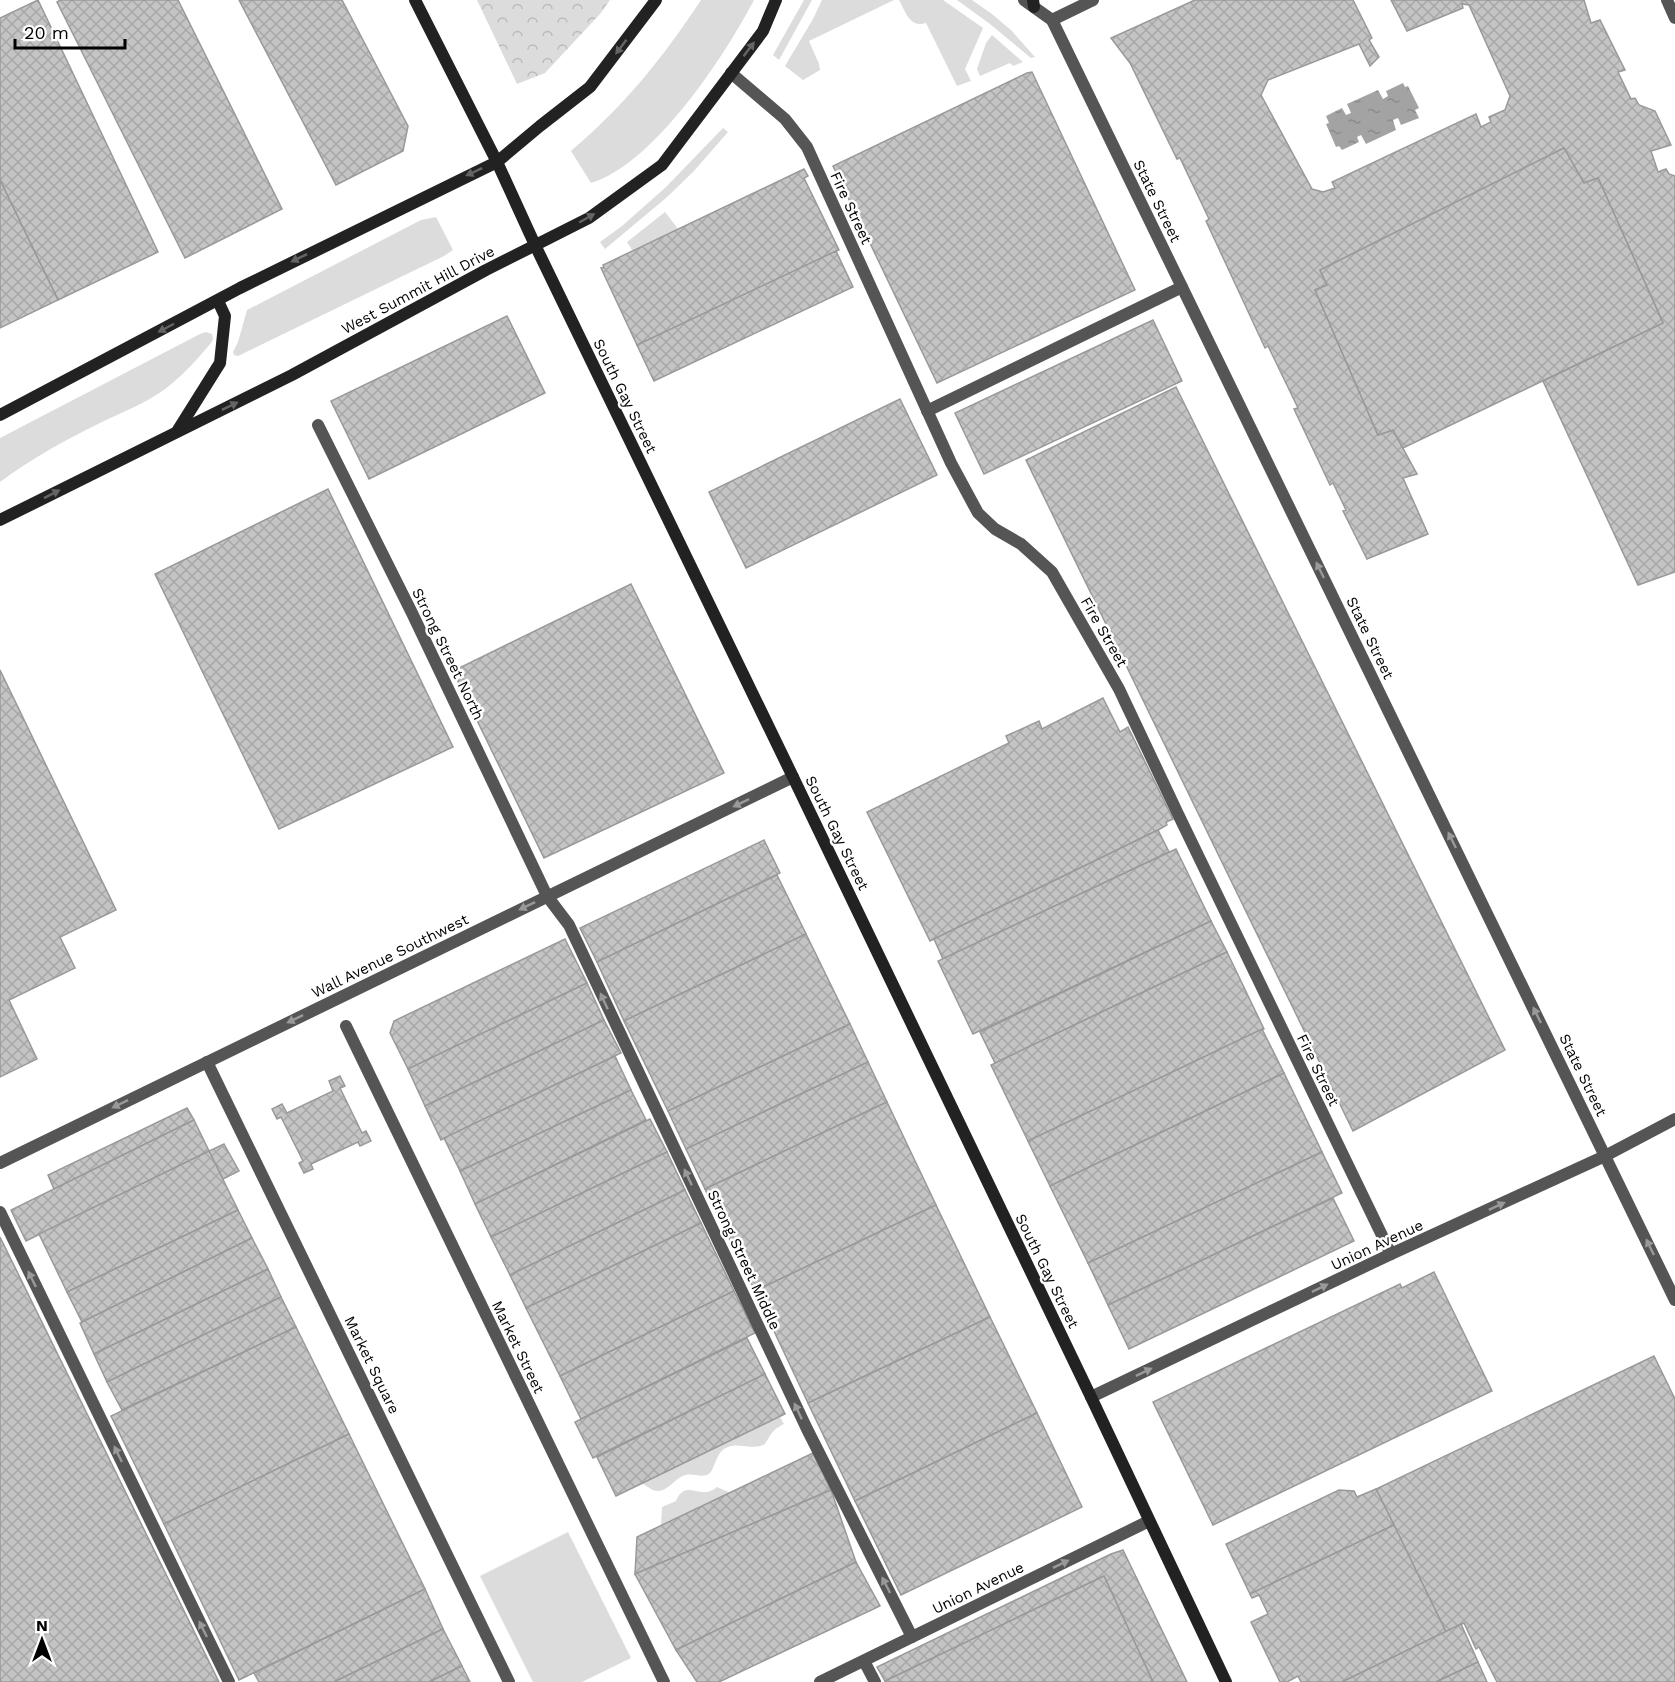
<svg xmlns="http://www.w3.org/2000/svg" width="1675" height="1682" viewBox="0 0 1675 1682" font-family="'Work Sans',sans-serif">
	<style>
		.grass { fill: #dcdcdc }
		.park { fill: url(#park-crowns) }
		.water { fill: url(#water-ripples) }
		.building { fill: url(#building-cross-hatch); stroke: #999; stroke-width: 1.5 }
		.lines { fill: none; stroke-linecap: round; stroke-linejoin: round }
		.service { stroke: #555; stroke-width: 12 }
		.pedestrian { stroke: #555; stroke-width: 12 }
		.minor { stroke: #555; stroke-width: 12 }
		.tertiary { stroke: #555; stroke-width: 12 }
		.secondary { stroke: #222; stroke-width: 12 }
		.oneway { fill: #646464 }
		.oneway2 { fill: #999 }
		.labels { text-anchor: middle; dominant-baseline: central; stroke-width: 5; stroke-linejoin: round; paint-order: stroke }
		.street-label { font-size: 15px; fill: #000; stroke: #fff }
	</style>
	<defs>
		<pattern id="park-crowns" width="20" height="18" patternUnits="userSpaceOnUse" patternTransform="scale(1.5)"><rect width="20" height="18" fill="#dcdcdc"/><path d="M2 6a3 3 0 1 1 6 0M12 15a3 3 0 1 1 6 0" fill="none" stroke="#bbb"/></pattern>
		<pattern id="water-ripples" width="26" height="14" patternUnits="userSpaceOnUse" patternTransform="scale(1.5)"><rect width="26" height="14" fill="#a3a3a3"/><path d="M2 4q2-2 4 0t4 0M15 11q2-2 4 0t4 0" fill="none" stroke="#8b8b8b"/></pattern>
		<pattern id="building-cross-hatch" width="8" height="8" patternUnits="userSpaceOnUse" patternTransform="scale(1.5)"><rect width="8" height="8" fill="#c4c4c4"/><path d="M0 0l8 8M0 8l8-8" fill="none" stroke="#a7a7a7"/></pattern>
	</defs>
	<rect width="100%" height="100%" fill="#fff"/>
	<g class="grass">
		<path d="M701 0H754C724 57 654 164 591 183L571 151C625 105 662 59 701 0Z"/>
		<polygon points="804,0 812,0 779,60 773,55"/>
		<polygon points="822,0 894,0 809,41 819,64 820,70 803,80 785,66 813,19"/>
		<path d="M899 0H943L983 28 965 69 971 81 957 86 926 23C910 28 906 13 899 0Z"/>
		<polygon points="957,0 972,0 992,14 1011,30 1035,57 1031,58 990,24"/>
		<polygon points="992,35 1023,62 1013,66 1010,63 980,76 977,69 986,43"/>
		<polygon points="723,128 728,132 693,172 666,198 605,249 600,242 622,226 666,187"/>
		<polygon points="665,212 678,229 632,250 627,242"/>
		<polygon points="436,217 453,250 444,256 238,356 234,355 233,352 238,342 247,310 421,220"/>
		<path d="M206 332 212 334 213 339 211 343C197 360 182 376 165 389 145 404 122 412 100 423 65 440 31 459 0 482V438L200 334Z"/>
		<path d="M780 1417 784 1424C772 1430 772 1433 765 1444 754 1451 740 1442 728 1447 716 1451 715 1468 710 1473 703 1479 694 1473 686 1475 675 1477 670 1490 659 1491 653 1492 647 1486 642 1483Z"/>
		<path d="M717 1487 731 1493 661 1526 662 1507 676 1501C686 1477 700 1502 717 1487Z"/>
		<polygon points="568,1532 631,1658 582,1682 533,1682 480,1576"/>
	</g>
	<polygon class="park" points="477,0 610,0 600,14 545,73 517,84"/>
	<polygon class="water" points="1403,83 1405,87 1408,86 1419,108 1415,110 1419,118 1401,125 1398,118 1393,120 1396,130 1366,144 1361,135 1357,137 1359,142 1342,150 1339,146 1336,147 1326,124 1329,123 1326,116 1342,108 1346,115 1351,113 1347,104 1378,90 1383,99 1388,96 1386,91"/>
	<g class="building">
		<polygon points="38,0 158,252 58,300 0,180 0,18"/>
		<polygon points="60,0 178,0 282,209 185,258 57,2"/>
		<polygon points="239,0 342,0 408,126 403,151 336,185"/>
		<polygon points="1195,0 1353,0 1372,38 1369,40 1379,57 1370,66 1359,44 1268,80 1261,95 1312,189 1323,192 1335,188 1332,182 1476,114 1481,127 1491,122 1489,117 1505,110 1510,96 1469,5 1462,4 1463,8 1407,31 1391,0 1584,0 1591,23 1600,20 1625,70 1618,72 1631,99 1635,98 1639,105 1655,111 1671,145 1651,151 1658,172 1666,169 1669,174 1675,176 1675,572 1638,585 1543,381 1663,323 1598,178 1584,183 1564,148 1320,270 1327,285 1315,290 1378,435 1393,430 1417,474 1403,478 1428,534 1367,559 1343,511 1346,510 1333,483 1330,485 1294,409 1298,408 1268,346 1265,348 1206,221 1209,219 1180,158 1177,159 1130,63 1111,38"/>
		<polygon points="1032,72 1135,290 937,383 833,166 1027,73"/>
		<polygon points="1564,148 1584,183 1598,178 1663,323 1403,448 1393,430 1378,435 1315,290 1327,285 1320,270"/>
		<polygon points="804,169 808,176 804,178 839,250 637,345 601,268 604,267 603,265"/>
		<polygon points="0,180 58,300 0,328"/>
		<polygon points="836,251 853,287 654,381 637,345"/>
		<polygon points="507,316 545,393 369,479 331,401"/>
		<polygon points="1153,320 1182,381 984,474 955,413"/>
		<polygon points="1176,387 1505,1050 1353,1131 1026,460"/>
		<polygon points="900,399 937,475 746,568 709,492"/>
		<polygon points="328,489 453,747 279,829 155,574"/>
		<polygon points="631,584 724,773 544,858 453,671"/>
		<polygon points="0,670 116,910 60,937 75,968 9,1000 37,1059 0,1077"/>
		<polygon points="1103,698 1120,732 1128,727 1173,819 1166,822 1167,825 1158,830 930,941 867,812 1009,743 1006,736 1039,721 1042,729"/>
		<polygon points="1158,830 1169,852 943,959 934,939"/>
		<polygon points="764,840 780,873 597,962 580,928"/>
		<polygon points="1176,849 1211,921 973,1034 938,961"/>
		<polygon points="777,875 806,934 624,1021 597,962"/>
		<polygon points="1211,921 1227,952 995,1063 980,1032"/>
		<polygon points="806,934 850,1024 668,1111 624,1021"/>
		<polygon points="565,939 587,983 408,1069 390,1033 394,1021"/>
		<polygon points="1227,952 1264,1029 1028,1141 991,1065"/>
		<polygon points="587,983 604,1020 425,1106 408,1069"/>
		<polygon points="604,1020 621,1053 441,1140 425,1106"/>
		<polygon points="850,1024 868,1062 686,1149 668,1111"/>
		<polygon points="1262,1029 1284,1073 1050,1186 1028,1141"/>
		<polygon points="615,1056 631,1090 460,1171 444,1138"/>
		<polygon points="868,1062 887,1102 705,1189 686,1149"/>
		<polygon points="1284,1073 1322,1152 1088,1263 1050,1186"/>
		<polygon points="340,1076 345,1086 340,1088 362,1133 366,1131 371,1141 360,1146 358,1142 311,1164 313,1169 304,1173 299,1163 303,1161 281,1117 277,1119 272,1109 282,1104 287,1113 333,1091 329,1081"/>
		<polygon points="631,1090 646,1120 475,1204 460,1171"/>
		<polygon points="887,1102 936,1205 755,1291 705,1189"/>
		<polygon points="187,1108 194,1120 54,1189 48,1175"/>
		<polygon points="650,1119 667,1152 491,1237 475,1204"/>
		<polygon points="194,1120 209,1151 26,1241 11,1210"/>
		<polygon points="224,1144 239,1171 223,1179 209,1151"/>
		<polygon points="209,1151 238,1210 67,1292 39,1234"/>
		<polygon points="667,1152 685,1190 510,1275 491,1237"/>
		<polygon points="1322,1152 1342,1193 1108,1305 1088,1263"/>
		<polygon points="685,1190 701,1223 526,1308 510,1275"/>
		<polygon points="1333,1198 1354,1241 1129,1349 1108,1305"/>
		<polygon points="936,1205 990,1317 808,1403 755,1291"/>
		<polygon points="238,1210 252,1238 82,1322 67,1292"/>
		<polygon points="701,1223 734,1291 560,1376 526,1308"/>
		<polygon points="0,1237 219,1682 0,1682"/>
		<polygon points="252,1238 268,1269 94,1354 80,1323"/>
		<polygon points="268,1269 281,1297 107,1382 94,1354"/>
		<polygon points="1434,1272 1492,1391 1213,1525 1153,1402 1400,1284 1402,1288"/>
		<polygon points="734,1291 755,1333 581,1419 560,1376"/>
		<polygon points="281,1297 296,1327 122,1410 107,1382"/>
		<polygon points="990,1317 1037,1413 855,1501 808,1403"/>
		<polygon points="296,1327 349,1434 164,1524 111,1416"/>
		<polygon points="747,1338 765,1374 593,1458 575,1422"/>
		<polygon points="1654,1356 1675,1399 1675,1682 1497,1682 1479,1647 1476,1649 1464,1623 1446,1632 1376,1489"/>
		<polygon points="765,1374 785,1414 616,1496 597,1457"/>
		<polygon points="1037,1413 1082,1507 901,1595 855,1501"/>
		<polygon points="349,1434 425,1589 239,1680 164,1524"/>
		<polygon points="813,1453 831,1490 635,1574 637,1537"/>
		<polygon points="1376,1489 1394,1525 1250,1594 1226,1544 1339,1490 1354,1491 1357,1497"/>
		<polygon points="831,1490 856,1562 676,1650 635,1574"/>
		<polygon points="1394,1525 1446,1632 1342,1682 1301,1682 1298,1676 1287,1682 1280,1682 1251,1622 1268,1614 1259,1595 1252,1598 1250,1594"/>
		<polygon points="1123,1550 1187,1682 1153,1682 1104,1576 885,1681 877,1667 1111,1554"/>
		<polygon points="856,1562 880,1606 719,1682 697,1682 676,1650"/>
		<polygon points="1104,1576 1153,1682 885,1682 885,1681"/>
		<polygon points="425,1589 443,1629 334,1682 259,1682 254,1673"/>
		<polygon points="1461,1624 1478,1662 1436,1682 1342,1682"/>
		<polygon points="443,1629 462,1666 429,1682 334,1682"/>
		<polygon points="1478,1662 1487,1682 1436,1682"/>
		<polygon points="462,1666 470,1682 429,1682"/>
	</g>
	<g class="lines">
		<g class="service">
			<polyline points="731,73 785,119 807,147 951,463 978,513 995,529 1021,544 1052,572 1119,689 1178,814 1391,1254"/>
			<polyline points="927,411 1182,287"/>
			<polyline points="318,425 412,613 547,896 569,925 807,1429 912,1637"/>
			<polyline points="0,1212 229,1682"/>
			<polyline points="864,1661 875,1682"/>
		</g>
		<g class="pedestrian">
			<polyline points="346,1026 664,1682"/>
			<polyline points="207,1062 509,1682"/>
		</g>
		<polyline class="minor" points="1052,20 1093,0"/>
		<g class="tertiary">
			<polyline points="1024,0 1052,20 1675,1300"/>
			<polyline points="1667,0 1675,18"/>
			<polyline points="0,1163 793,777"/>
			<polyline points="1091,1397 1391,1254 1605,1156 1675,1119"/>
			<polyline points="820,1682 1149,1521"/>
		</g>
		<g class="secondary">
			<polyline points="415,0 497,162 535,245 793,777 1091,1397 1226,1682"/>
			<polyline points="1033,0 1034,7"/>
			<polyline points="0,415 240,288 497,162 540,126 590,87 656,0"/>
			<polyline points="178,430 220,363 225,316 218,301"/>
			<polyline points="0,520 292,375 486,270 589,218 662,165 763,31 776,0"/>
		</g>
	</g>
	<defs><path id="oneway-solid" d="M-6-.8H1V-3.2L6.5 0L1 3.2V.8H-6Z" transform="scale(1.5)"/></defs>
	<g class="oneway">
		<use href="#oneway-solid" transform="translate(621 47) rotate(127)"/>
		<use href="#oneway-solid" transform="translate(749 49) rotate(-53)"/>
		<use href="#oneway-solid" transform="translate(474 172) rotate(155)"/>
		<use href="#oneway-solid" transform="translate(587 218) rotate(-30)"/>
		<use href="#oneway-solid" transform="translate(299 258) rotate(154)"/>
		<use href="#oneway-solid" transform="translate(166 328) rotate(152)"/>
		<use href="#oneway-solid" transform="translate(230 406) rotate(-26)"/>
		<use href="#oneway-solid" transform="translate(52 494) rotate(-27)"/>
	</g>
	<g class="oneway2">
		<use href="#oneway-solid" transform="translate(1320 570) rotate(-116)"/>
		<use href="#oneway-solid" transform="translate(741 803) rotate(154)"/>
		<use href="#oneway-solid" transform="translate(1452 840) rotate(-116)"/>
		<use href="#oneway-solid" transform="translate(527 906) rotate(154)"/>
		<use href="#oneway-solid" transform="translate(604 1001) rotate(-115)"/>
		<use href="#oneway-solid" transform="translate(1537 1015) rotate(-116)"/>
		<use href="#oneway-solid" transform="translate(295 1019) rotate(154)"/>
		<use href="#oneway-solid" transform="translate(120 1104) rotate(154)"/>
		<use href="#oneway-solid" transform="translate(688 1177) rotate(-115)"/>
		<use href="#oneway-solid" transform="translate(1497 1206) rotate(-25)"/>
		<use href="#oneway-solid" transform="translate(1650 1247) rotate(-116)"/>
		<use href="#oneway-solid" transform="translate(32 1279) rotate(-116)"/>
		<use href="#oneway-solid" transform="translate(1320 1288) rotate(-26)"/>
		<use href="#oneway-solid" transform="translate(1144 1372) rotate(-26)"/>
		<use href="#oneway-solid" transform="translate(798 1411) rotate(-115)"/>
		<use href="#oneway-solid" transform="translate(118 1454) rotate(-116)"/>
		<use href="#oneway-solid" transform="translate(1061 1564) rotate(-26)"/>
		<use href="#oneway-solid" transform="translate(886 1585) rotate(-117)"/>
		<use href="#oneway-solid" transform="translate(203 1629) rotate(-116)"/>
	</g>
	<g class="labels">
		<g class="street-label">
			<text transform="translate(1157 201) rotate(64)">State Street</text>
			<text transform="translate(851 208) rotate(65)">Fire Street</text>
			<text transform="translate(418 290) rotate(-28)">West Summit Hill Drive</text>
			<text transform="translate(625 396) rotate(64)">South Gay Street</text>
			<text transform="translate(1104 632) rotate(60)">Fire Street</text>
			<text transform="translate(1370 638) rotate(64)">State Street</text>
			<text transform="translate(448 654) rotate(64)">Strong Street North</text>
			<text transform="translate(837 833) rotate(64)">South Gay Street</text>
			<text transform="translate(390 956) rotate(-26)">Wall Avenue Southwest</text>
			<text transform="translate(1318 1070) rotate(64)">Fire Street</text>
			<text transform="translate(1583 1075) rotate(64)">State Street</text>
			<text transform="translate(1377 1245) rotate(-25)">Union Avenue</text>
			<text transform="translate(744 1260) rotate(65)">Strong Street Middle</text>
			<text transform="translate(1047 1271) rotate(64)">South Gay Street</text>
			<text transform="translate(518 1347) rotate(64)">Market Street</text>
			<text transform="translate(372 1365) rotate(64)">Market Square</text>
			<text transform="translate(978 1588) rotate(-26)">Union Avenue</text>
		</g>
	</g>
	<g transform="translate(42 1640)" stroke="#ffffff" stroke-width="4.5" paint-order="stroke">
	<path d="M0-4.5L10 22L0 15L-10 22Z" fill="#000000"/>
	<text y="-9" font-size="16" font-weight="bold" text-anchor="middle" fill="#000000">N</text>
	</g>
	<path d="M15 39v9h110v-9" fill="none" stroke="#000000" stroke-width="3"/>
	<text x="24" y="39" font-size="18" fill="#000000" stroke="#ffffff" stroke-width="4.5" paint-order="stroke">20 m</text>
</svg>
